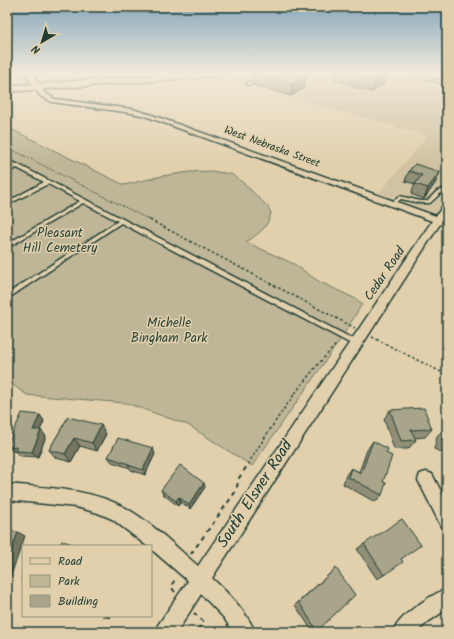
<svg xmlns="http://www.w3.org/2000/svg" width="454" height="639" viewBox="0 0 454 639" font-family="Kalam,sans-serif">
	<style>
		.built { fill: #d1c3a2 }
		.green { fill: #bfb697; stroke: #6f7a66 }
		.lines { fill: none; stroke-linecap: round; stroke-linejoin: round }
		.service-casing { stroke: #1f3d34; stroke-width: 3 }
		.minor-casing { stroke: #1f3d34; stroke-width: 3 }
		.primary-casing { stroke: #1f3d34; stroke-width: 3 }
		.path-far2 { stroke: #1f3d34; stroke-width: 1; stroke-dasharray: 1.5 1.5; stroke-linecap: butt }
		.path-far1 { stroke: #1f3d34; stroke-width: 1.5; stroke-dasharray: 2.5 2.5; stroke-linecap: butt }
		.path { stroke: #1f3d34; stroke-width: 2; stroke-dasharray: 4.5 4.5; stroke-linecap: butt }
		.service { fill: #e2d0ad; fill-rule: evenodd }
		.minor { fill: #e2d0ad; fill-rule: evenodd }
		.primary { fill: #e2d0ad; fill-rule: evenodd }
		.wall { fill: #918e77; stroke: #1f3d34 }
		.shaded-wall { fill: #767461; stroke: #1f3d34 }
		.building { fill: #a9a58a; stroke: #1f3d34 }
		.labels { text-anchor: middle; dominant-baseline: central; stroke-width: 3; stroke-linejoin: round; paint-order: stroke }
		.far-street-label { font-size: 11px; fill: #1f3d34; stroke: #e2d0ad }
		.park-label { font-size: 13px; fill: #274339; stroke: #e2d0ad }
		.street-label { font-size: 13px; fill: #1f3d34; stroke: #e2d0ad }
		.near-street-label { font-size: 16px; fill: #1f3d34; stroke: #e2d0ad }
	</style>
	<rect width="100%" height="100%" fill="#e2d0ad"/>
	<filter id="ink" filterUnits="userSpaceOnUse"><feTurbulence type="fractalNoise" baseFrequency=".025" numOctaves="2"/><feDisplacementMap in="SourceGraphic" scale="8" xChannelSelector="R" yChannelSelector="G"/><feConvolveMatrix kernelMatrix="1 2 1 2 8 2 1 2 1" color-interpolation-filters="sRGB"/></filter>
	<g filter="url(#ink)">
		<g class="built">
			<polygon points="7,73 27,73 33,84 7,86"/>
			<polygon points="225,73 447,73 447,202 436,218 376,196 428,136 210,75"/>
		</g>
		<path class="green" d="M7 127 124 185 162 176 190 172 210 171 231 174 241 181 256 195 268 207 271 213C267 229 258 234 246 242L294 264 318 281 356 299 362 304 342 337 252 466 188 425 126 403 27 395 7 381Z"/>
		<g class="lines">
			<defs>
				<g id="service">
					<polygon points="266,73 272,73 262,77 249,85 246,84 260,75"/>
					<polygon points="404,73 411,73 447,82 447,84"/>
					<polygon points="7,160 19,165 357,341 358,343 357,345 353,345 121,223 7,299 7,294 118,221 83,203 7,248 7,244 80,201 48,184 7,205 7,202 44,182 17,168 7,172 7,169 14,166 7,163"/>
					<polygon points="447,188 447,191 441,193 430,203 420,203 401,199 395,204 391,204 391,203 400,196 420,201 427,201 437,191"/>
				</g>
				<g id="minor">
					<path d="M25 73H32L45 93 55 99 132 109 149 114 436 216 444 204 447 203V213L443 218 447 220V226L440 224 212 578C228 594 246 610 255 632H233L224 618 201 594 177 632H155L158 625 188 581 151 549V546H147L112 519 98 513 76 507 7 500V484C46 488 88 488 124 507 150 521 175 546 198 566L432 221 145 116 132 113 52 102 40 96Z"/>
					<polygon points="426,472 432,474 447,503 447,529 441,526 418,480 420,474"/>
					<path d="M447 588V609L428 622 417 632H393C400 614 430 596 447 588Z"/>
				</g>
				<polygon id="primary" points="178,73 223,73 219,76 7,92 7,86"/>
			</defs>
			<use href="#service" class="service-casing"/>
			<use href="#minor" class="minor-casing"/>
			<use href="#primary" class="primary-casing"/>
			<polyline class="path-far2" points="7,147 152,221"/>
			<g class="path-far1">
				<polyline points="150,220 355,328"/>
				<polyline points="372,337 447,375"/>
				<path d="M248 464C275 421 302 379 338 343"/>
			</g>
			<g class="path">
				<polyline points="191,554 236,491 239,478 249,463"/>
				<polyline points="175,592 171,587 176,577"/>
				<polyline points="194,613 203,621 197,632"/>
			</g>
			<use href="#service" class="service"/>
			<use href="#minor" class="minor"/>
			<use href="#primary" class="primary"/>
		</g>
		<g class="wall">
			<polygon points="334,73 386,73 383,84 372,92 353,87 354,85 333,79"/>
			<polygon points="254,74 304,88 291,96 253,85"/>
			<polygon points="415,164 436,182 424,199 411,194 415,184 405,181 409,171"/>
			<polygon points="390,410 432,429 425,437 414,438 416,440 408,449 394,449 384,419"/>
			<polygon points="40,415 44,421 40,430 46,436 38,457 21,456 16,452 13,451 7,446"/>
			<polygon points="68,417 106,434 97,451 80,446 71,462 56,458 49,450"/>
			<polygon points="446,427 447,428 447,455 434,449 437,436"/>
			<polygon points="373,441 386,453 382,495 375,502 343,484 346,475 351,468 359,472 367,450"/>
			<polygon points="155,454 145,475 131,470 130,468 112,462 108,457"/>
			<polygon points="205,487 190,509 181,502 178,506 163,494 161,490"/>
			<polygon points="364,544 401,559 384,575 377,579 357,549"/>
			<polygon points="336,568 317,631 313,632 295,605"/>
		</g>
		<g class="shaded-wall">
			<polygon points="385,73 386,73 383,84 372,92 375,81"/>
			<polygon points="306,76 304,88 291,96 292,84"/>
			<polygon points="440,172 436,182 424,199 428,188"/>
			<polygon points="40,415 44,421 38,435 33,430"/>
			<polygon points="101,425 106,434 97,451 92,443"/>
			<polygon points="41,430 46,436 38,457 32,452"/>
			<polygon points="74,438 80,446 71,462 65,454"/>
			<polygon points="153,448 155,454 145,475 143,470"/>
			<polygon points="204,483 205,487 190,509 189,505"/>
			<polygon points="179,497 181,502 178,506 176,501"/>
			<polygon points="18,532 25,536 10,578 7,577 7,563"/>
			<polygon points="103,616 110,616 109,618"/>
		</g>
		<g class="building">
			<polygon points="296,73 306,76 292,84 254,74"/>
			<polygon points="357,73 385,73 375,81 356,76 359,74"/>
			<polygon points="415,164 440,172 428,188 415,184 422,175 409,171"/>
			<polygon points="424,408 432,429 411,430 416,440 401,441 390,410"/>
			<polygon points="22,413 40,415 33,430 41,430 32,452 15,451 17,447 7,446"/>
			<polygon points="68,417 101,425 92,443 74,438 65,454 49,450"/>
			<polygon points="446,427 447,428 447,443 442,440"/>
			<polygon points="118,438 153,448 143,470 128,465 129,464 108,457"/>
			<polygon points="373,441 388,449 386,453 392,456 383,482 386,483 382,495 348,477 351,468 361,473"/>
			<polygon points="180,465 204,483 189,505 179,497 176,501 161,490"/>
			<polygon points="402,519 421,545 401,559 403,562 384,575 364,544"/>
			<polygon points="7,531 18,532 7,563"/>
			<polygon points="62,541 77,545 77,546 59,546"/>
			<polygon points="336,568 355,595 317,631 299,602"/>
			<polygon points="23,575 23,581 21,580"/>
		</g>
	</g>
	<linearGradient id="sky" x2="0" y2="1"><stop stop-color="#86a7bc"/><stop offset="0.45" stop-color="#f2eada"/><stop offset="1" stop-color="#f2eada" stop-opacity="0"/></linearGradient>
	<rect width="454" height="163" fill="url(#sky)"/>
	<g class="labels">
		<g class="far-street-label">
			<text transform="translate(272 147) rotate(20)">West Nebraska Street</text>
		</g>
		<g class="park-label">
			<text x="60" y="233">Pleasant<tspan x="60" dy="15">Hill Cemetery</tspan></text>
			<text x="169" y="323">Michelle<tspan x="169" dy="15">Bingham Park</tspan></text>
		</g>
		<g class="street-label">
			<text transform="translate(385 274) rotate(-56)">Cedar Road</text>
		</g>
		<g class="near-street-label">
			<text transform="translate(255 494) rotate(-57)">South Elsner Road</text>
		</g>
	</g>
	<rect width="454" height="639" fill="none" stroke="#e2d0ad" stroke-width="24"/>
	<rect x="12" y="12" width="430" height="615" fill="none" stroke="#1f3d34" stroke-width="1.5" filter="url(#ink)"/>
	<rect x="22" y="545" width="130" height="72" fill="#e2d0ad" stroke="#94957d"/>
	<rect x="30" y="558" width="20" height="6" fill="#e2d0ad" stroke="#94957d"/>
	<text x="58" y="565" font-size="12" fill="#1f3d34">Road</text>
	<rect x="30" y="575" width="20" height="12" fill="#bfb697" stroke="#94957d"/>
	<text x="58" y="585" font-size="12" fill="#1f3d34">Park</text>
	<rect x="30" y="595" width="20" height="12" fill="#a9a58a" stroke="#94957d"/>
	<text x="58" y="605" font-size="12" fill="#1f3d34">Building</text>
	<g transform="translate(42 42) rotate(218)" stroke="#e2d0ad" stroke-width="3" paint-order="stroke">
	<path d="M0-3L7 15L0 10L-7 15Z" fill="#1f3d34"/>
	<text y="-6" font-size="11" font-weight="bold" text-anchor="middle" fill="#1f3d34">N</text>
	</g>
</svg>
